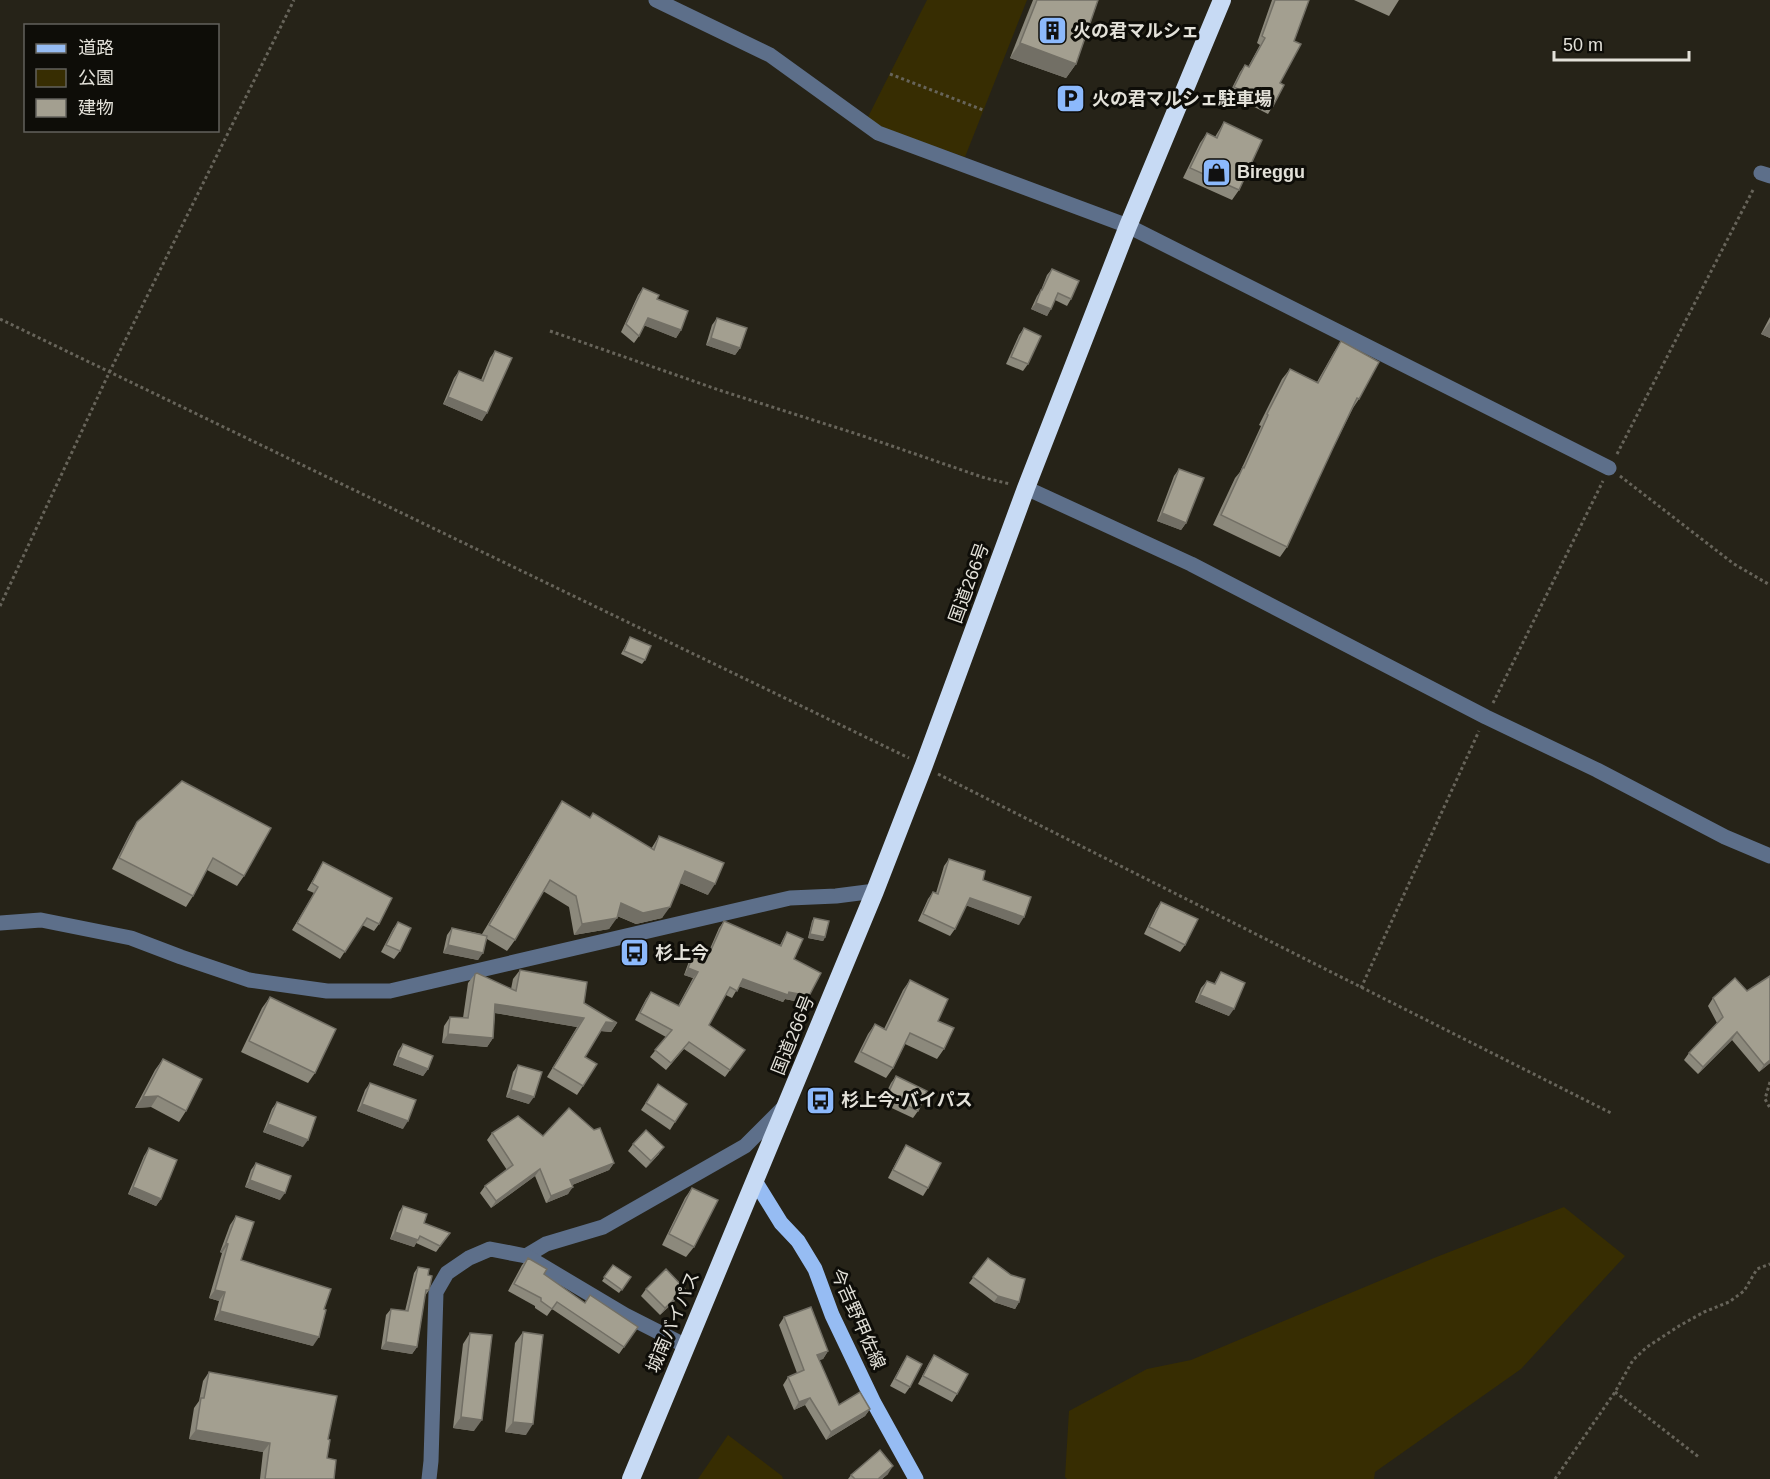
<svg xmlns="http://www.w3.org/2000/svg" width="1770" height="1479" viewBox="0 0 1770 1479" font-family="Arial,'Noto Sans JP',sans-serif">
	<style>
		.green { fill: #372d02 }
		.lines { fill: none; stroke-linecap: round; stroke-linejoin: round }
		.path { stroke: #67645a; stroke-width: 3; stroke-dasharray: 3 3; stroke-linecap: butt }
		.minor { stroke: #5d6f8a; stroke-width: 15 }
		.major { stroke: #96bcf3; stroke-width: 15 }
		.highway { stroke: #c7daf4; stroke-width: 18 }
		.wall { fill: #8c897c }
		.shaded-wall { fill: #726f65 }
		.building { fill: #a39f90; stroke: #726f65; stroke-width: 1.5 }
		.labels { text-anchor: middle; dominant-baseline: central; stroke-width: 6; stroke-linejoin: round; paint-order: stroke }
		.poi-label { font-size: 18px; font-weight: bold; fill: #e3e1d9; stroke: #0e0d08; text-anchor: start }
		.street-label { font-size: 18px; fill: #e3e1d9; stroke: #0e0d08 }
	</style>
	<rect width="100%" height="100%" fill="#262318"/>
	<g class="green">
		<polygon points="927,0 1027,0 965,157 890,131 867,119"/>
		<polygon points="1564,1207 1625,1256 1521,1369 1375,1472 1374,1479 1067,1479 1065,1477 1069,1411 1147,1369 1191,1360 1434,1258"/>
		<polygon points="728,1435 782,1476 783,1479 698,1479"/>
	</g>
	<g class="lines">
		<g class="path">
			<polyline points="890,74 983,110"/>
			<polyline points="0,319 909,758"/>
			<polyline points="550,331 722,391 860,435 985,478 1010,484"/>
			<polyline points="1617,454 1754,188"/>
			<polyline points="1620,476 1734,564 1770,585"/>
			<polyline points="0,606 109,373 294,0"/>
			<polyline points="1493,703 1603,481"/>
			<polyline points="938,774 1613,1114"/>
			<polyline points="1361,988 1479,731"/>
			<polyline points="1770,1082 1765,1099 1770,1108"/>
			<polyline points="1615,1392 1700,1458"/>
			<polyline points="1555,1479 1615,1392 1633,1360 1647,1347 1679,1326 1704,1312 1729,1302 1744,1291 1757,1269 1770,1264"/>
		</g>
		<g class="minor">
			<polyline points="656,0 770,55 878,133 1128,226 1609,468"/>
			<polyline points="1761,173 1770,176"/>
			<polyline points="1026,488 1191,564 1486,717 1597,770 1725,837 1770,856"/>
			<polyline points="0,923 41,920 131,938 181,957 249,980 327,991 390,991 790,898 836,896 875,891"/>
			<polyline points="526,1256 546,1244 603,1227 745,1146 783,1108"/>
			<polyline points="429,1479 431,1461 436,1292 447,1273 469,1258 490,1249 526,1256 625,1315 686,1346"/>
		</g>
		<polyline class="major" points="755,1181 781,1223 798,1241 815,1269 832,1315 874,1403 916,1479"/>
		<polyline class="highway" points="631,1479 875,891 924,765 1026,488 1128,226 1222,0"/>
	</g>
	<g class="wall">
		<polygon points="1033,0 1098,0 1076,64 1066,78 1010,58"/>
		<polygon points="1272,0 1309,0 1294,41 1273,106 1268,114 1229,94 1240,72 1245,65 1248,67 1260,45 1257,43"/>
		<polygon points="1354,0 1399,0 1389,16"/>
		<polygon points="1224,122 1239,190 1232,200 1183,178 1200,143 1207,133 1215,137"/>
		<polygon points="1052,269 1071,299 1067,306 1055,300 1047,316 1031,309 1037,296 1041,290 1047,275"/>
		<polygon points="643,288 657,299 681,330 676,338 644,325 639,336 634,343 621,332 638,295"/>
		<polygon points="1770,317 1770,338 1761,334"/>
		<polygon points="717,318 740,348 735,355 706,345 712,325"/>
		<polygon points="1024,328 1028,364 1023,371 1006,364 1019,335"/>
		<polygon points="1341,341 1359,399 1353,408 1333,448 1287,547 1280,557 1213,525 1235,478 1240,472 1261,426 1259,425 1282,379 1290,369 1317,382 1334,352"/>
		<polygon points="495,351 482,421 443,404 454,378 459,371 481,380 490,358"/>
		<polygon points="1179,469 1186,523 1181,530 1157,521 1174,476"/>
		<polygon points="630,637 645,660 642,664 621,654"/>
		<polygon points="182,781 244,876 237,886 207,870 193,896 186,907 112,869 130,833 137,822"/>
		<polygon points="562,801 590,818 651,849 659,836 708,895 680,883 662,918 636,924 617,916 609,929 574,935 569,907 543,891 515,940 507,951 487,939 478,960 443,953 447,935 452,928 482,934 555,812"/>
		<polygon points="949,859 983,880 1019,925 966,905 955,929 950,936 918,921 928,899 933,892 936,893 944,866"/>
		<polygon points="323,862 379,924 374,931 362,925 340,959 292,930 314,893 307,890"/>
		<polygon points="1161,902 1185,945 1180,952 1144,934 1156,909"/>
		<polygon points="814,918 825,937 823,941 808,938 812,921"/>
		<polygon points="724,921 780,945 783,939 787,932 804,1003 785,999 783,1002 739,986 732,998 726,995 709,1025 745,1050 725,1077 684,1049 666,1070 650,1057 666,1037 635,1020 646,999 651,992 678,1006 693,978 684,975 692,953 697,946 709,951 719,928"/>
		<polygon points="398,922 400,951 394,959 381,952 393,929"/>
		<polygon points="520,970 584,1003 617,1023 611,1032 601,1031 585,1057 583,1086 577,1095 547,1077 577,1027 495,1013 493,1038 487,1047 442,1043 444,1026 450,1017 463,1018 468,983 475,974 511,989 513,979"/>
		<polygon points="1221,972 1229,1016 1195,1002 1201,988 1207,981 1214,984"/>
		<polygon points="910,980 938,1021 944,1049 937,1059 905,1044 893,1068 886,1078 854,1062 868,1034 875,1024 884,1029 903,990"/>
		<polygon points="270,997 315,1073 308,1083 241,1052 262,1008"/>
		<polygon points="1713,998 1770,1063 1759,1072 1732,1040 1698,1074 1684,1060 1689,1053 1717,1023 1708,1006"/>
		<polygon points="403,1044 428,1069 423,1076 393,1065 398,1051"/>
		<polygon points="163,1059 186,1111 179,1122 151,1107 135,1108 155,1070"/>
		<polygon points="518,1065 529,1104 506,1097 513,1072"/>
		<polygon points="896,1076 918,1111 913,1118 881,1103 891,1083"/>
		<polygon points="370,1083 403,1129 357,1111 365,1090"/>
		<polygon points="658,1084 675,1122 670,1130 641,1110"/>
		<polygon points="277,1102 303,1147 263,1132 272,1109"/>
		<polygon points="492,1133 543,1136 614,1163 609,1170 572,1185 568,1194 546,1203 535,1176 491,1208 480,1193 485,1186 507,1170 487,1140"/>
		<polygon points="633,1144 659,1154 646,1168 628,1151"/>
		<polygon points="906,1145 928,1188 923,1196 888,1178 901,1153"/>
		<polygon points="149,1148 161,1199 156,1206 128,1194 144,1156"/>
		<polygon points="256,1163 280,1200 245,1187 251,1170"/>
		<polygon points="692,1188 694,1247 686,1257 662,1245 685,1198"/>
		<polygon points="403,1206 424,1223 450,1233 436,1252 416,1243 414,1247 390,1239 399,1212"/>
		<polygon points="236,1216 241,1260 313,1346 214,1320 219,1301 209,1298 222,1253 220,1252 230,1225"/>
		<polygon points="528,1258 544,1274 585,1303 638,1327 619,1354 552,1309 547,1316 535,1308 535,1306 508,1291 522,1265"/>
		<polygon points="988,1258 1019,1302 1015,1309 994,1302 969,1283"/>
		<polygon points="613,1265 631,1277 619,1293 602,1281"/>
		<polygon points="418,1267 428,1275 429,1290 425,1296 417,1347 412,1354 381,1349 386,1315 391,1309 405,1311 414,1273"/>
		<polygon points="646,1289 685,1289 680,1296 660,1315 641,1296"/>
		<polygon points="784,1317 828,1351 823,1359 819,1360 839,1405 870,1409 865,1416 826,1440 805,1405 794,1410 783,1385 788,1377 797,1373 779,1325"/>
		<polygon points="523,1332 526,1435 505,1432 515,1343"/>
		<polygon points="470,1333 474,1431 453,1428 463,1344"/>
		<polygon points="934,1355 957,1394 952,1402 918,1384 929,1363"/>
		<polygon points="907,1356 910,1387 905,1394 890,1386 902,1364"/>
		<polygon points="209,1372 328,1439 327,1458 334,1479 260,1479 263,1452 189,1439 194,1408 199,1401 203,1381"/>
		<polygon points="888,1474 882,1479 848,1479 851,1475"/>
	</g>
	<g class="shaded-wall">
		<polygon points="1020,43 1076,64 1066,78 1010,58"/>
		<polygon points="1036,303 1051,309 1047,316 1031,309"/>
		<polygon points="648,318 681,330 676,338 643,325"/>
		<polygon points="1770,322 1770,338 1761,334"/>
		<polygon points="711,338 740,348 735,355 706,345"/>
		<polygon points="448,397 487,413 482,421 443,404"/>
		<polygon points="1162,513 1186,523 1181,530 1157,521"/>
		<polygon points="685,871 715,884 708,895 678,882"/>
		<polygon points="970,898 1024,917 1019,925 965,905"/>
		<polygon points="621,903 670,907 662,918 636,924 613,914"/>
		<polygon points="617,918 609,929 574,935 582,924"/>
		<polygon points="810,934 825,937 823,941 808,938"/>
		<polygon points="448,945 483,953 478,960 443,953"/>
		<polygon points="688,968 698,972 693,978 684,975"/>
		<polygon points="743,979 789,992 809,996 804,1003 785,999 783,1002 738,986"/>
		<polygon points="1200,995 1234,1009 1229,1016 1195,1002"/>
		<polygon points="495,1004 584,1018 577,1027 489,1012"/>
		<polygon points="606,1022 617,1023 611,1032 600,1031"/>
		<polygon points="1737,1032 1732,1040 1698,1074 1703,1067"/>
		<polygon points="448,1034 493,1038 487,1047 442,1043"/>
		<polygon points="398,1057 428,1069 423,1076 393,1065"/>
		<polygon points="1770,1060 1770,1063 1759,1072 1764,1065"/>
		<polygon points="511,1090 534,1097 529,1104 506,1097"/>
		<polygon points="158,1096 151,1107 135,1108 143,1097"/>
		<polygon points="362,1104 408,1121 403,1129 357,1111"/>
		<polygon points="268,1124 308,1140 303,1147 263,1132"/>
		<polygon points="664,1147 659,1154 646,1168 651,1161"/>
		<polygon points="614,1163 609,1170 565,1188 570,1180"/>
		<polygon points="540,1169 535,1176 491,1208 496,1201"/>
		<polygon points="250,1180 285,1193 280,1200 245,1187"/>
		<polygon points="133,1187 161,1199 156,1206 128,1194"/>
		<polygon points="573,1187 568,1194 546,1203 551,1196"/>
		<polygon points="395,1232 418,1240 414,1247 390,1239"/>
		<polygon points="226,1243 228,1244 222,1253 220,1252"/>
		<polygon points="685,1289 680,1296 660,1315 665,1308"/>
		<polygon points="215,1290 225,1292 219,1301 209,1298"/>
		<polygon points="998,1296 1019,1302 1015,1309 994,1302"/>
		<polygon points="220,1311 319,1337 313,1346 214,1320"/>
		<polygon points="386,1342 417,1347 412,1354 381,1349"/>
		<polygon points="828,1351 823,1359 812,1362 817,1355"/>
		<polygon points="810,1398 805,1405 794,1410 799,1402"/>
		<polygon points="870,1409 865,1416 826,1440 831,1432"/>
		<polygon points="461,1417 482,1420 474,1431 453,1428"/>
		<polygon points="513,1422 533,1424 526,1435 505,1432"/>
		<polygon points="196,1430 270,1443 263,1452 189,1439"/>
		<polygon points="893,1466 888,1474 882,1479 878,1479"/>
	</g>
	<g class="building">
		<polygon points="1037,0 1098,0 1076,64 1020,43"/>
		<polygon points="1275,0 1309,0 1294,41 1301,44 1280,83 1284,85 1273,106 1234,87 1245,65 1249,67 1265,38 1262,36"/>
		<polygon points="1224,122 1262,140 1239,190 1190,168 1207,133 1217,138"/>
		<polygon points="1052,269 1079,281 1071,299 1058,293 1051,309 1036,303 1041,290 1042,290"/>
		<polygon points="643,288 659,295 657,299 688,311 681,330 648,318 639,336 626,324"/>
		<polygon points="717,318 747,328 740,348 711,338"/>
		<polygon points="1024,328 1041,336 1028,364 1011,357"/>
		<polygon points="1341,341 1379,362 1359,399 1357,398 1333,448 1287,547 1221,515 1243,467 1244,468 1268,415 1267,414 1290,369 1318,383"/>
		<polygon points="495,351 512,358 487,413 448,397 459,371 483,381"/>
		<polygon points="1179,469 1204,478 1186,523 1162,513"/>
		<polygon points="630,637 651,646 645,660 624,651"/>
		<polygon points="182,781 271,828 244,876 213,858 193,896 119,858 137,822"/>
		<polygon points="562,801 590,818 593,813 654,850 659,836 724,863 715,884 685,871 670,907 643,913 621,903 617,918 582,924 576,896 550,880 515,940 489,925"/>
		<polygon points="949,859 985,871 983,880 1031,897 1024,917 970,898 955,929 923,914 933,892 938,894"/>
		<polygon points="323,862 392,898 379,924 367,918 345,952 297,923 318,887 312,883"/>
		<polygon points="1161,902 1198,919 1185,945 1149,927"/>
		<polygon points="814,918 829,921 825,937 810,934"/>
		<polygon points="724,921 781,946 787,932 803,939 794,959 821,973 809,996 789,992 788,995 743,979 737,991 730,987 709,1025 745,1050 730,1070 689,1042 671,1063 655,1050 672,1030 640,1013 651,992 679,1006 698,972 688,968 697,946 710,952"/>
		<polygon points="398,922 411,928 400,951 386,945"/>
		<polygon points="452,928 487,936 483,953 448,945"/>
		<polygon points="520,970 587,982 584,1003 617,1023 606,1022 585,1057 597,1064 583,1086 553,1068 584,1018 495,1004 493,1038 448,1034 450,1017 468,1018 475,974 477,973 516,991"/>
		<polygon points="1221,972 1245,983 1234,1009 1200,995 1207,981 1215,984"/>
		<polygon points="1770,976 1770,1060 1764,1065 1737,1032 1703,1067 1689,1053 1723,1017 1713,998 1735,978 1747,991"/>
		<polygon points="910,980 948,999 938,1021 954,1028 944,1049 910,1033 893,1068 861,1052 875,1024 886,1030"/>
		<polygon points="270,997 336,1029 315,1073 249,1041"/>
		<polygon points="403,1044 433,1056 428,1069 398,1057"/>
		<polygon points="163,1059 202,1079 186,1111 158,1096 143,1097"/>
		<polygon points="518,1065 542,1072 534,1097 511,1090"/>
		<polygon points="896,1076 927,1091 918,1111 887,1096"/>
		<polygon points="370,1083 416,1100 408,1121 362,1104"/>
		<polygon points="658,1084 687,1104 675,1122 646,1103"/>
		<polygon points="277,1102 316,1117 308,1140 268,1124"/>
		<polygon points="569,1108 594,1130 600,1128 614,1163 570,1180 573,1187 551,1196 540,1169 496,1201 485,1186 513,1165 492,1133 518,1116 543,1136"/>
		<polygon points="646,1130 664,1147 651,1161 633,1144"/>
		<polygon points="906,1145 941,1163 928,1188 893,1170"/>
		<polygon points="149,1148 177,1160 161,1199 133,1187"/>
		<polygon points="256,1163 291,1176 285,1193 250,1180"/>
		<polygon points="692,1188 718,1200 694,1247 669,1234"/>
		<polygon points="403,1206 427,1214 424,1223 450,1233 440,1246 420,1236 418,1240 395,1232"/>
		<polygon points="236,1216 254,1222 241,1260 331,1289 324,1309 326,1310 319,1337 220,1311 225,1292 215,1290 228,1244 226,1243"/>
		<polygon points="528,1258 547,1269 544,1274 585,1303 590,1295 638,1327 624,1347 557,1302 552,1309 541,1301 541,1298 514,1284"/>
		<polygon points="988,1258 1011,1275 1025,1279 1019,1302 998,1296 973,1277"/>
		<polygon points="613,1265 631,1277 622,1290 604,1277"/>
		<polygon points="418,1267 429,1269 428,1275 432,1276 429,1290 426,1290 417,1347 386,1342 391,1309 408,1311"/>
		<polygon points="666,1269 685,1289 665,1308 646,1289"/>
		<polygon points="811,1307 828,1351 817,1355 839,1405 860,1392 870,1409 831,1432 810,1398 799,1402 788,1377 804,1370 784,1317"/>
		<polygon points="523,1332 543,1335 533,1424 513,1422"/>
		<polygon points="470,1333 492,1335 482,1420 461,1417"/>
		<polygon points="934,1355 968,1374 957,1394 923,1376"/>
		<polygon points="907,1356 922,1364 910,1387 895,1379"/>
		<polygon points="209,1372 337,1396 328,1439 330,1440 327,1458 336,1460 334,1479 265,1479 270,1443 196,1430 201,1398 204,1398"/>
		<polygon points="880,1450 893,1466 878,1479 855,1479 851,1475"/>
	</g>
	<defs>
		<symbol id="building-square" viewBox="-11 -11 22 22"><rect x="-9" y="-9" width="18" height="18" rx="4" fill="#8cb9fc" stroke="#0e0d08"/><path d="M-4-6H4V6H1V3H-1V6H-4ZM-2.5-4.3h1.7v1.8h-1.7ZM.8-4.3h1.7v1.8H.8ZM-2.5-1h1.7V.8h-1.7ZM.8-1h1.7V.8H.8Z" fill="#111"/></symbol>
		<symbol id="parking-square" viewBox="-11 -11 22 22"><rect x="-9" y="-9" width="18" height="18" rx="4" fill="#8cb9fc" stroke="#0e0d08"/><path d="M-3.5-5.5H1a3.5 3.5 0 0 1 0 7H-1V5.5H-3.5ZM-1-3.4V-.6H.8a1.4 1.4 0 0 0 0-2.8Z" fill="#111"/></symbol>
		<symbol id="shop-square" viewBox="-11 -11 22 22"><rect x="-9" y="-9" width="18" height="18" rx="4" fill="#8cb9fc" stroke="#0e0d08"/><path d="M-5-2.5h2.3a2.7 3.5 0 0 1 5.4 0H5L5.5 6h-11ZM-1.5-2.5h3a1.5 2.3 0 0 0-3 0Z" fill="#111"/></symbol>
		<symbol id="bus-square" viewBox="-11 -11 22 22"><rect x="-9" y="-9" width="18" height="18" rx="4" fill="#8cb9fc" stroke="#0e0d08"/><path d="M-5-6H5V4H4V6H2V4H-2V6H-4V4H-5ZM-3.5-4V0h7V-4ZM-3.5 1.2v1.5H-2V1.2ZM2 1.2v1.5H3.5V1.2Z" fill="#111"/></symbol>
	</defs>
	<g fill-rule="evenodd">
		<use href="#building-square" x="1036" y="14" width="33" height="33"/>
		<use href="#parking-square" x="1054" y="82" width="33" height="33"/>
		<use href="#shop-square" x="1200" y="156" width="33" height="33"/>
		<use href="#bus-square" x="618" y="936" width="33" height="33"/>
		<use href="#bus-square" x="804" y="1084" width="33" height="33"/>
	</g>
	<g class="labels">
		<g class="poi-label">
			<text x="1073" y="31">火の君マルシェ</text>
			<text x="1092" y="99">火の君マルシェ駐車場</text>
			<text x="1237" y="172">Bireggu</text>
			<text x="655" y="953">杉上今</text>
			<text x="841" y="1100">杉上今·バイパス</text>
		</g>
		<g class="street-label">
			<text transform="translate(969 583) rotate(-70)">国道266号</text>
			<text transform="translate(793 1035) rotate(-68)">国道266号</text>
			<text transform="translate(858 1319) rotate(66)">今吉野甲佐線</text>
			<text transform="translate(673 1322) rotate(-67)">城南バイパス</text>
		</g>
	</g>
	<rect x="24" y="24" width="195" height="108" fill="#0e0d08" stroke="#63625c" stroke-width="1.5"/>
	<rect x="36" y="44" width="30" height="9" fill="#96bcf3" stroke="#63625c" stroke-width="1.5"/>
	<text x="78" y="54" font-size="18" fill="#e3e1d9">道路</text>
	<rect x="36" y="69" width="30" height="18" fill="#372d02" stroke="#63625c" stroke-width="1.5"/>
	<text x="78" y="84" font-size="18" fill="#e3e1d9">公園</text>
	<rect x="36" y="99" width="30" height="18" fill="#a39f90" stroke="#63625c" stroke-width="1.5"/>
	<text x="78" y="114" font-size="18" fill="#e3e1d9">建物</text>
	<path d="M1554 51v9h135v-9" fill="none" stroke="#e3e1d9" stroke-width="3"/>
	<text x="1563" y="51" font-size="18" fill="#e3e1d9" stroke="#0e0d08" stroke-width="4.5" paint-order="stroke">50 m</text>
</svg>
